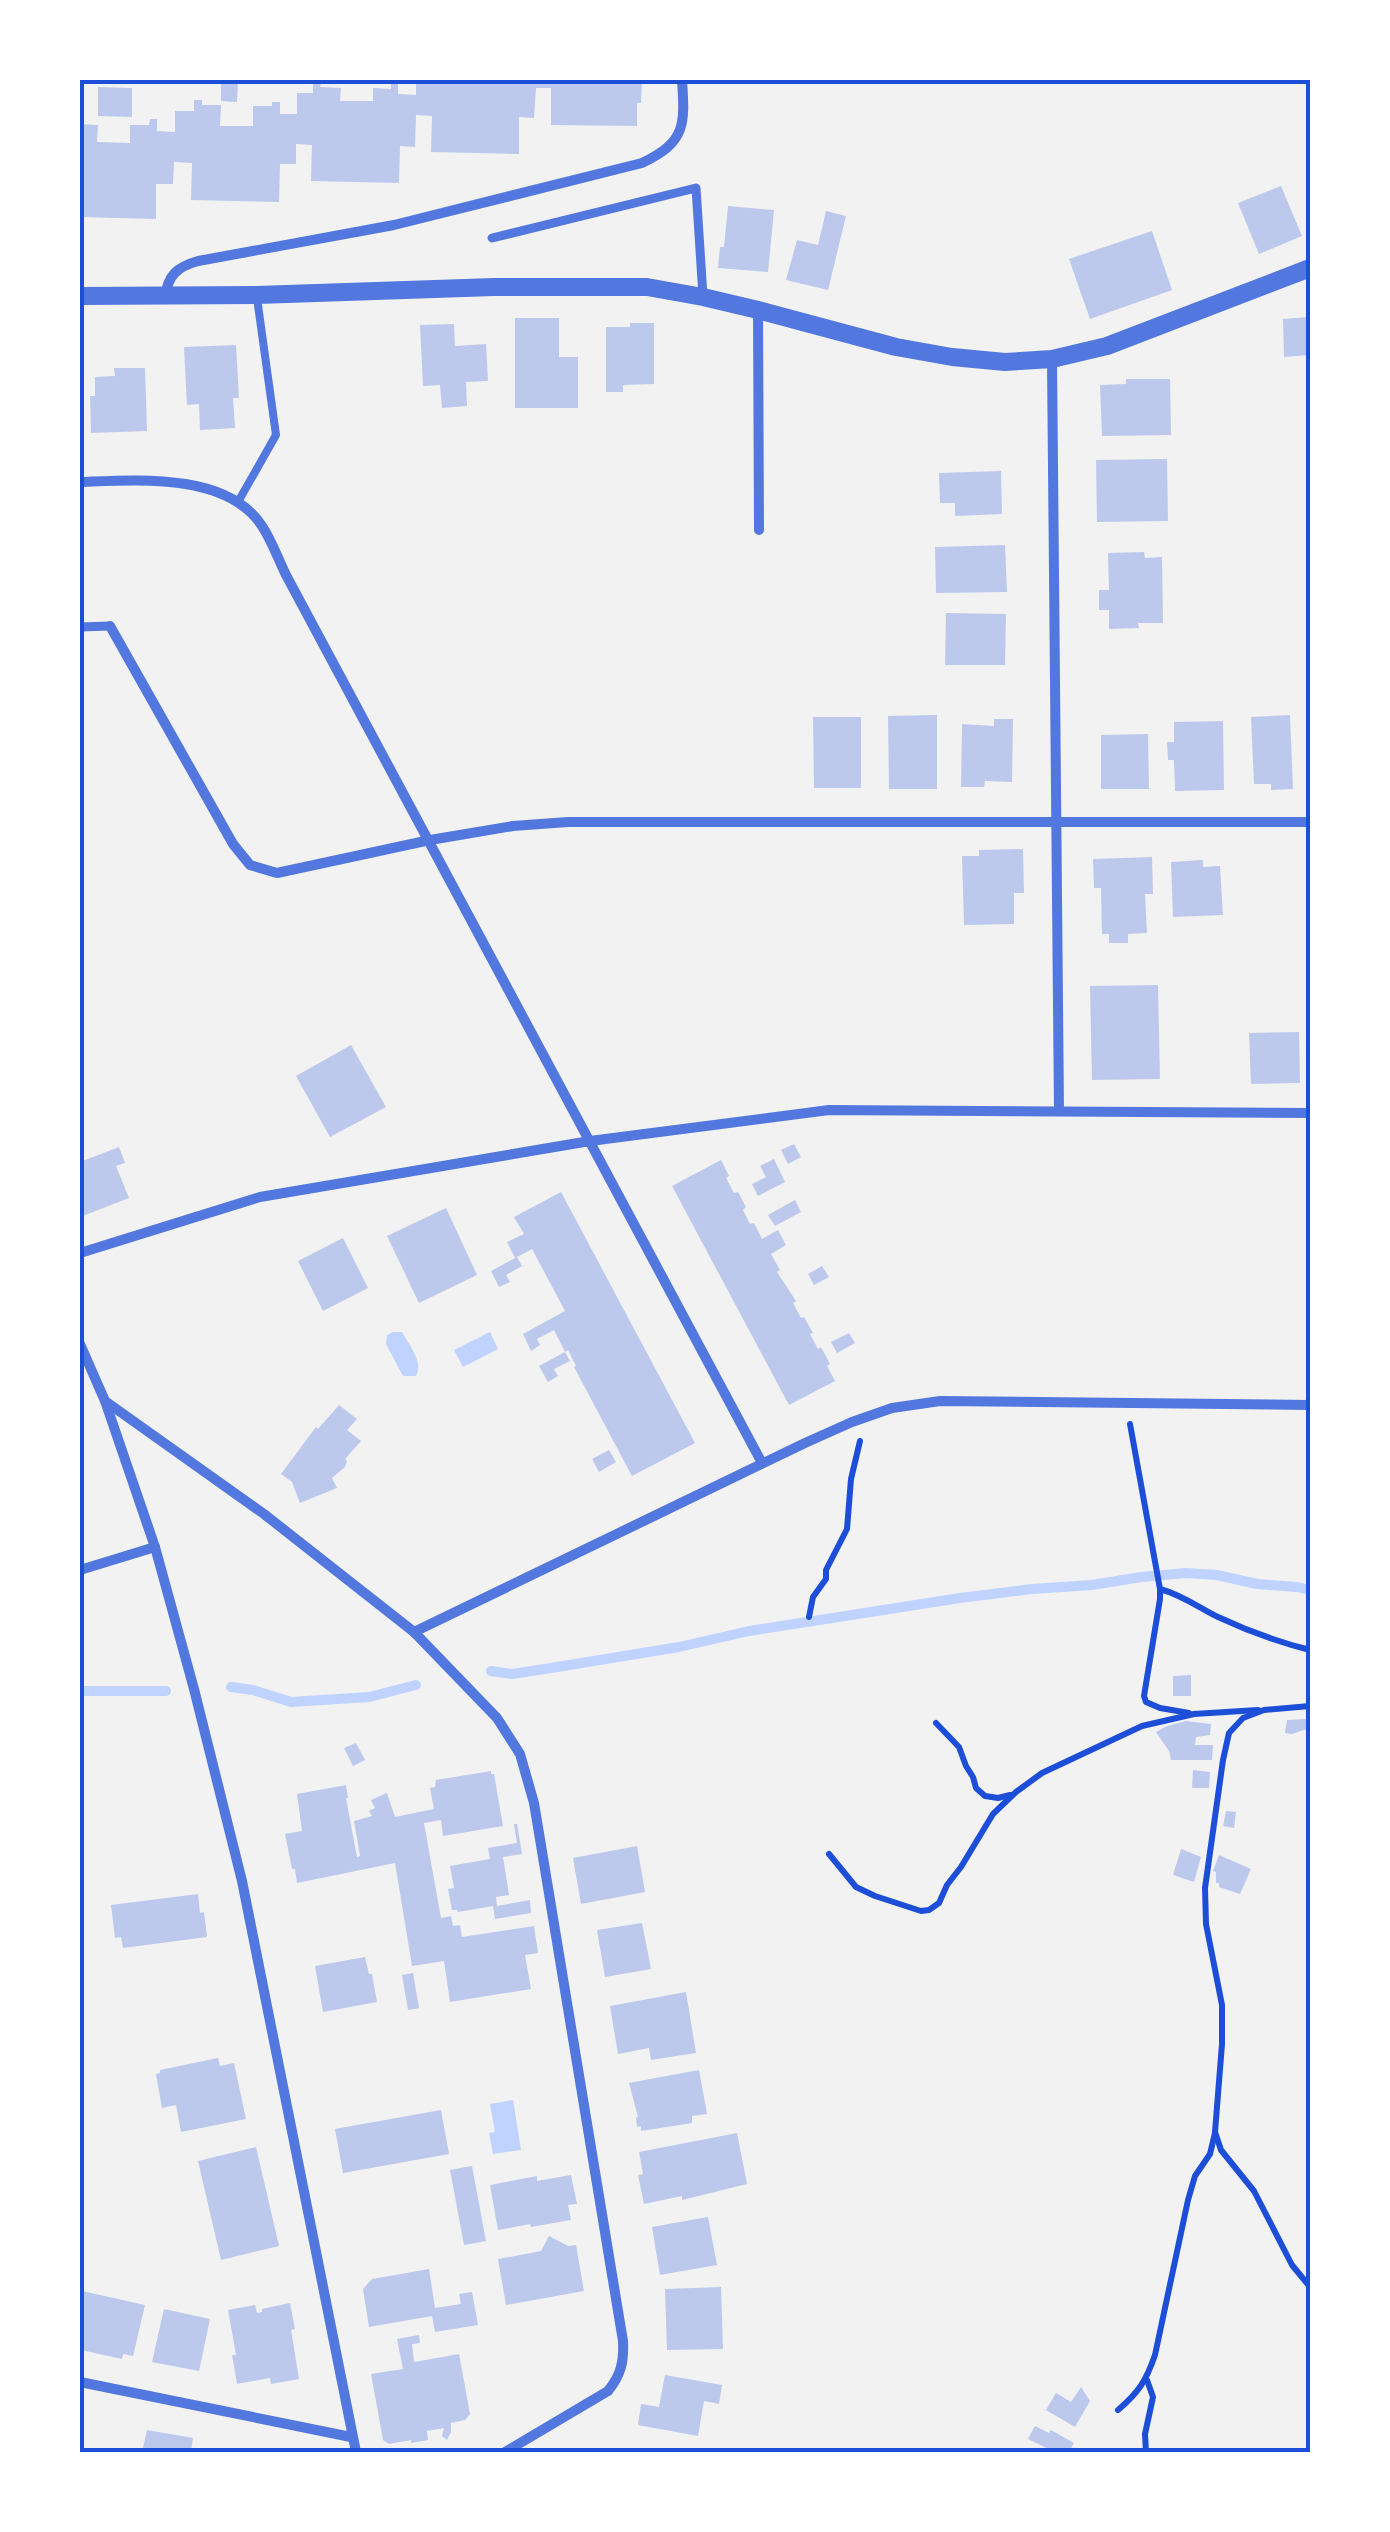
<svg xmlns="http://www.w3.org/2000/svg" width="1390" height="2532" viewBox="0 0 1390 2532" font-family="Signika,sans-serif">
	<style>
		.water { fill: #bfd3fe }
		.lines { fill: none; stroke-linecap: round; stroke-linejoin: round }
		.stream { stroke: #bfd3fe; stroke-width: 10 }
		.building { fill: #bdc9ec }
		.path { stroke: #1d4ed8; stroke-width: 6 }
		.service { stroke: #5277de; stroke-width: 8 }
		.pedestrian { stroke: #5277de; stroke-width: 9 }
		.minor { stroke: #5277de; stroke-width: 10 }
		.tertiary { stroke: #5277de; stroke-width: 18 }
		.neatline { fill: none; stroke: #1d4ed8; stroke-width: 4 }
	</style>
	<rect width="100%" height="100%" fill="#f2f2f2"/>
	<g class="water">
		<path d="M393 1332H402C409 1345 424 1362 416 1376H403L386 1344 387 1335Z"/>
		<polygon points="490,1332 498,1349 463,1367 454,1350"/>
		<polygon points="513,2100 521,2150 493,2154 489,2133 495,2132 490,2104"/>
	</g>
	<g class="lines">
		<g class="stream">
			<polyline points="491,1671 512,1674 551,1668 679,1647 749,1631 960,1598 1032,1589 1092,1585 1141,1577 1186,1573 1217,1575 1257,1584 1297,1587 1310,1590"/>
			<polyline points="231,1687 253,1690 291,1702 369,1697 416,1685"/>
			<polyline points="80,1691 166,1691"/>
		</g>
	</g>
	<g class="building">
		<polygon points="221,80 238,80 237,102 221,101"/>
		<polygon points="416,80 642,80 641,103 637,103 637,126 551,125 551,88 536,88 534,118 519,117 519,154 431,152 432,116 416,115 415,147 400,146 399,183 311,181 312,145 296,144 296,164 280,164 279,202 191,200 192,163 174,162 173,184 156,184 156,219 80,217 80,124 98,125 97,142 130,143 130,125 149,125 150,119 157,119 157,131 175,132 175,111 194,111 194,100 202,100 202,105 221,105 220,126 253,126 253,106 272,106 272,102 280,102 280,114 297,114 297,93 313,93 313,83 321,83 320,87 341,88 340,101 373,101 373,88 391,89 391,84 398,84 398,94 416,95"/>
		<polygon points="98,87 132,88 132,117 98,116"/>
		<polygon points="1281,186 1302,236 1259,254 1238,203"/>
		<polygon points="728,206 774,210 768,272 718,268 720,247 724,247"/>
		<polygon points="826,211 846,216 828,290 786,280 797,240 818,245"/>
		<polygon points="1152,231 1172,290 1090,319 1069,259"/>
		<polygon points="1310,317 1310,355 1284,357 1283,319"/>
		<polygon points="515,318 559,318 559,357 578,357 578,408 515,408"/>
		<polygon points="630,323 654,323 654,384 623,385 623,392 606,392 606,327 630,327"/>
		<polygon points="454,324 455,346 486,344 488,381 466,382 467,406 442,408 440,385 423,386 420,325"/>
		<polygon points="236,345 239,398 233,398 235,428 200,430 199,404 187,405 184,347"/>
		<polygon points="114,368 145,368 147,431 91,433 90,396 95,396 95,377 115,376"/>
		<polygon points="1126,379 1170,379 1171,435 1102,436 1100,385 1126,384"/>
		<polygon points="1167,459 1168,521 1097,522 1096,460"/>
		<polygon points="1001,471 1002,514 955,516 955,503 940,503 939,473"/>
		<polygon points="1005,545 1007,592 936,593 935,547"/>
		<polygon points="1144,552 1145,558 1162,557 1163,623 1138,623 1139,628 1109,629 1109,610 1099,610 1099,590 1109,590 1108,553"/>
		<polygon points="946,613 1006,614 1005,665 945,665"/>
		<polygon points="937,715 937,789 889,789 888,716"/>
		<polygon points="1290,715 1293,789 1271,790 1271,784 1254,784 1251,717"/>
		<polygon points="813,717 861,717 861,788 814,788"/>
		<polygon points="994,719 1013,719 1012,782 985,781 984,787 961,787 962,724 994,726"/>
		<polygon points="1223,721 1224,790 1175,791 1174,760 1168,760 1167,742 1174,742 1174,722"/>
		<polygon points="1148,734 1149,789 1101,789 1101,735"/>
		<polygon points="1023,849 1024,893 1014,893 1014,924 964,925 962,856 979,856 979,850"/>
		<polygon points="1152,857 1153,894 1145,894 1147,933 1128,934 1128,943 1109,943 1109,934 1102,934 1101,888 1094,888 1093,859"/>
		<polygon points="1203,860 1203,867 1220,866 1223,915 1173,917 1171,862"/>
		<polygon points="1158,985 1160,1079 1092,1080 1090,986"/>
		<polygon points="1299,1032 1300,1083 1251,1084 1249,1033"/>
		<polygon points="351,1045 386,1107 330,1137 296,1076"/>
		<polygon points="794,1144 801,1157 788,1164 781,1150"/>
		<polygon points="119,1147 125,1163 116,1166 129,1198 80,1217 80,1162"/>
		<polygon points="774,1159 785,1182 758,1196 752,1184 766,1177 760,1166"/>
		<polygon points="721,1160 729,1176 726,1178 734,1193 738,1192 746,1207 743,1210 750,1224 754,1223 762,1239 778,1230 786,1245 771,1254 780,1270 777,1272 796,1301 793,1303 801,1318 804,1317 813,1333 810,1334 818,1349 821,1347 830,1364 827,1366 835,1381 789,1405 672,1186"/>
		<polygon points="561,1192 695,1443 632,1476 574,1367 576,1366 568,1350 565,1352 570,1361 554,1369 558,1376 548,1382 539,1366 565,1352 554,1330 537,1339 540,1345 531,1351 523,1334 565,1311 532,1249 515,1258 507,1242 524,1234 514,1217"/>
		<polygon points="795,1200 801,1212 775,1226 768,1215"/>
		<polygon points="446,1208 477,1275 419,1303 387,1236"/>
		<polygon points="343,1238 368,1288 323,1311 298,1261"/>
		<polygon points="517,1257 522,1266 506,1275 510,1282 499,1287 491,1271"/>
		<polygon points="822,1266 829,1277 814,1285 808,1274"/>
		<polygon points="849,1333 855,1343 837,1353 831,1342"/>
		<polygon points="339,1405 357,1419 347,1430 361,1441 345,1459 347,1461 345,1467 332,1478 337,1488 300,1503 292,1482 281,1474 316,1427 318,1429"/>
		<polygon points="609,1450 616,1462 599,1472 592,1459"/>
		<polygon points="1191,1675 1191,1696 1173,1696 1173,1676"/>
		<polygon points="1306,1719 1307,1729 1292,1734 1285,1733 1287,1720"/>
		<polygon points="1186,1721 1211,1724 1210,1735 1196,1737 1195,1745 1213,1745 1212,1760 1171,1760 1169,1751 1156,1732 1167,1726"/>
		<polygon points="356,1743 365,1760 353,1766 344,1748"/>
		<polygon points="1193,1770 1210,1772 1209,1788 1192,1788"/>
		<polygon points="491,1771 491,1774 494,1774 503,1826 443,1836 441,1820 424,1823 441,1918 451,1916 453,1926 460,1925 462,1937 534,1926 538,1953 525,1955 531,1989 450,2002 444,1961 412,1966 395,1863 297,1883 295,1869 292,1869 285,1834 302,1831 297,1794 346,1785 348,1798 346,1798 357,1857 360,1856 354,1821 372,1816 369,1811 375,1808 371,1800 387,1793 395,1817 434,1809 430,1788 435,1787 436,1780"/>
		<polygon points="1226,1811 1236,1812 1234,1828 1223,1826"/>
		<polygon points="514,1824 517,1824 522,1854 503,1857 509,1895 496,1897 497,1906 530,1900 531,1913 495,1919 493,1906 458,1912 457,1910 452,1910 448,1889 454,1888 450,1866 490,1859 488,1848 517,1843"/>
		<polygon points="637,1846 645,1892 581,1904 573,1858"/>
		<polygon points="1181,1849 1201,1857 1194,1882 1173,1875"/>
		<polygon points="1219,1855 1251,1869 1240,1894 1219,1887 1219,1883 1216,1883 1216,1872 1213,1871"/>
		<polygon points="198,1894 200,1913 204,1912 207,1937 123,1948 121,1937 115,1938 111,1905"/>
		<polygon points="642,1923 651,1969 605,1977 597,1930"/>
		<polygon points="365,1957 369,1974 372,1974 377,2002 323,2012 315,1966"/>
		<polygon points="413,1973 419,2008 408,2010 402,1975"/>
		<polygon points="686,1992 696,2053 651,2060 649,2048 618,2054 610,2006"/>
		<polygon points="218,2058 220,2066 234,2063 246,2119 181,2132 176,2105 162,2108 156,2074 160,2073 160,2070"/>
		<polygon points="699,2070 707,2114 692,2116 692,2123 641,2131 641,2126 637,2127 636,2118 638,2117 629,2083"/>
		<polygon points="441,2110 449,2154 343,2173 335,2129"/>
		<polygon points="737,2133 747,2184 682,2200 682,2196 644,2204 638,2175 643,2174 639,2152"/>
		<polygon points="256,2147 279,2246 221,2260 198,2161"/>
		<polygon points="472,2166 486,2241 464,2245 450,2170"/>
		<polygon points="571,2175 577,2204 568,2205 571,2220 531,2227 530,2224 498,2230 490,2185 537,2176 537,2181"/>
		<polygon points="708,2217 717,2265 660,2275 652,2227"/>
		<polygon points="549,2236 568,2246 576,2245 584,2291 506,2305 498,2259 541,2251"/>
		<polygon points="429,2269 435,2308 461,2304 459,2294 472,2292 478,2325 435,2332 432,2316 369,2327 363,2289 372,2279"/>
		<polygon points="721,2287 723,2349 667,2350 665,2289"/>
		<polygon points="82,2291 145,2305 133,2356 123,2354 122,2359 81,2350 83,2344 80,2343 80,2301"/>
		<polygon points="290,2303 295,2329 291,2330 299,2379 271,2384 270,2378 237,2384 232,2355 236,2355 228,2310 255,2305 257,2313 262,2312 262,2309"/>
		<polygon points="164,2309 210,2319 199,2371 152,2362"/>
		<polygon points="419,2335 420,2343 412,2344 414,2362 459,2354 470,2414 465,2420 451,2423 451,2432 447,2440 442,2436 444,2428 427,2431 428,2440 411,2443 411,2440 389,2444 383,2440 371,2374 403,2369 397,2339"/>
		<polygon points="665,2375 722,2385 719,2404 704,2401 698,2436 638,2425 641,2404 659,2407"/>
		<polygon points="1081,2387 1090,2401 1075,2427 1046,2410 1056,2393 1071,2402"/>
		<polygon points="1035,2426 1049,2433 1051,2430 1074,2443 1069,2452 1055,2452 1028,2439"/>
		<polygon points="147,2430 193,2438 191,2452 142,2452"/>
	</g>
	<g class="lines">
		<g class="path">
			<polyline points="1130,1424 1160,1589 1160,1599 1144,1696 1146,1702 1160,1708 1189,1713"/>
			<path d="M1160 1589C1182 1595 1198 1607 1218 1617 1248 1631 1278 1642 1310 1650"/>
			<polyline points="809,1617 813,1597 826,1579 826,1570 847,1529 851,1479 860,1441"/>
			<polyline points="1310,1706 1264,1710 1243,1718 1229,1733 1223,1760 1205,1888 1206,1924 1222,2005 1222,2044 1215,2132 1221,2150 1254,2191 1292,2265 1310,2287"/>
			<polyline points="936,1723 959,1747 966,1766 973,1777 976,1788 985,1796 998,1798 1010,1795"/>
			<polyline points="829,1854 856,1887 875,1896 921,1911 929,1910 939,1903 947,1885 961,1867 993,1814 1016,1792 1042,1773 1142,1726 1194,1714 1258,1710"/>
			<path d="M1118 2410C1139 2392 1146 2381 1155 2355L1188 2200 1195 2176 1210 2154 1215 2133"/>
			<polyline points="1146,2452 1145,2434 1153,2397 1147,2380"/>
		</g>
		<polyline class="service" points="238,502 276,435 257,298"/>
		<g class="pedestrian">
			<polyline points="492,238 696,188 703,296"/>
			<polyline points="80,627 110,626"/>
		</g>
		<g class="minor">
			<path d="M165 297C168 275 177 267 198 261L394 225 642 163C686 142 685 125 682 80"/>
			<polyline points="758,310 759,530"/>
			<polyline points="1052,359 1059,1111"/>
			<path d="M80 482C135 480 227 472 262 526 272 541 278 559 286 575L762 1463"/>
			<polyline points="110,626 233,844 250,865 277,873 430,840 513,826 568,822 1310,822"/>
			<polyline points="80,1253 260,1197 590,1141 829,1110 1310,1113"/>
			<polyline points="80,1344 105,1401 155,1547 194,1689 242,1881 356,2452"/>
			<path d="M105 1401 264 1514 414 1632 497 1718 520 1754 534 1803 623 2341C624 2362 621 2375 608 2391L505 2452"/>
			<polyline points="80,1570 155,1547"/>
			<polyline points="414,1632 805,1443 852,1422 892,1408 940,1401 1310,1405"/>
			<polyline points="80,2382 351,2437"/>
		</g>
		<polyline class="tertiary" points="80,296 257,295 494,287 647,287 703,297 758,310 896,347 952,357 1005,362 1052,359 1107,346 1310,268"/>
	</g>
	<rect width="1390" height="2532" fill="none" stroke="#ffffff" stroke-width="165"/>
	<rect x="82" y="82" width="1226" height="2368" class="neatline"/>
</svg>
